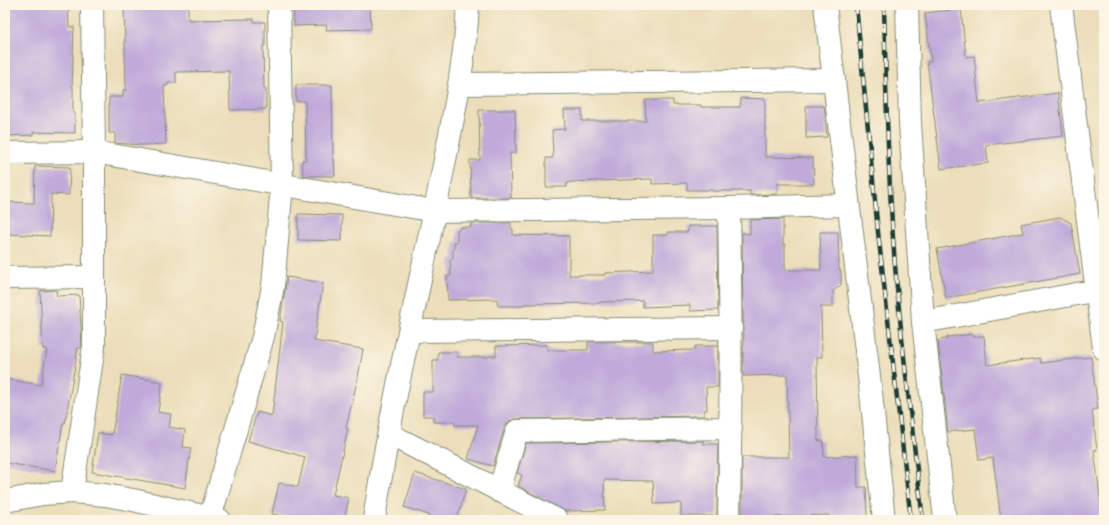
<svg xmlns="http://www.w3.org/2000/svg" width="1109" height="525" viewBox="0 0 1109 525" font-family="Mali,sans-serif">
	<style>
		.building { fill: #c0aada }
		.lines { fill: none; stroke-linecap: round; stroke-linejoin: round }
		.minor-casing { stroke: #868e77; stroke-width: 24 }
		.tertiary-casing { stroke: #868e77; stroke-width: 24 }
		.minor { stroke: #fff; stroke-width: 22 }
		.tertiary { stroke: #fff; stroke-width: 22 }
		.rail-casing { stroke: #1f3d34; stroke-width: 4.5 }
		.rail { stroke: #fcf5e5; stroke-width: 3; stroke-dasharray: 9; stroke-linecap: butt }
	</style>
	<rect width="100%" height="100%" fill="#fcf5e5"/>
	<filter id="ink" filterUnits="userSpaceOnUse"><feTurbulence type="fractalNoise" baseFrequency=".025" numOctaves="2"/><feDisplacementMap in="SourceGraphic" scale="8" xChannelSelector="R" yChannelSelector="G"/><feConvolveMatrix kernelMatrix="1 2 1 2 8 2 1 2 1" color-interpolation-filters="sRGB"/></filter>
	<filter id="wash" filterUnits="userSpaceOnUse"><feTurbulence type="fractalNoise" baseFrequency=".012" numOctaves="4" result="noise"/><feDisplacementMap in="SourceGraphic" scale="16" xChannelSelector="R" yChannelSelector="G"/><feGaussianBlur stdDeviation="0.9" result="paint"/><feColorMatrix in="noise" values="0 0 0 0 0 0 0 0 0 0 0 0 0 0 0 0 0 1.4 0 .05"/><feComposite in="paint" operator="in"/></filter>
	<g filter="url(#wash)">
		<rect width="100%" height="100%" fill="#ecdeba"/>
		<g id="blocks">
			<g class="building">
				<polygon points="5,5 68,5 69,27 74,27 72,87 73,87 73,113 75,113 75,133 33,132 33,135 5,136"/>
				<polygon points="124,5 188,5 188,20 254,19 254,22 265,22 265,46 263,46 264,89 266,89 266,109 230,110 229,71 176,72 176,83 168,83 168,85 164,86 166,144 142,145 115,143 115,133 109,133 109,97 123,97 123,90 126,90"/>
				<polygon points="293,5 370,5 371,29 326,30 327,25 294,26"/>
				<polygon points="961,9 966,57 974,56 979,103 1058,93 1063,136 986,145 988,163 941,169 927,62 931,61 925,13"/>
				<polygon points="296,85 332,85 333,160 334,159 335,176 308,176 303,175 302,160 306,160 305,101 296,101"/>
				<polygon points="741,98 765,99 765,157 813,158 814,184 777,184 777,194 750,195 750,191 712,191 712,190 687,190 687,183 652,184 652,179 571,182 567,183 567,187 546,187 546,158 553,158 552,130 565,129 564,110 582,110 582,121 646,121 645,100 673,100 673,105 701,105 701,107 740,107"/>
				<polygon points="806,106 824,106 827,137 806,138"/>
				<polygon points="479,110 515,110 516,153 510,153 511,198 471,198 470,160 480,160"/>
				<polygon points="35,166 70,167 69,195 51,194 50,236 6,234 7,202 34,203"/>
				<polygon points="298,214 342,215 342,241 298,240"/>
				<polygon points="1060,217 1071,223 1080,274 946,298 937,249 1023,233 1021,224"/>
				<polygon points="783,219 783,244 785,244 785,270 821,270 820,232 838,232 839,270 841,270 841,285 833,291 833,307 821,307 822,357 817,357 818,441 823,440 824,457 857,455 858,487 866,487 867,517 829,518 828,515 772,517 772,520 742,520 742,457 789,457 787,375 743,376 743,346 744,346 743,310 742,233 750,234 750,220"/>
				<polygon points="471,223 511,223 511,229 513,229 513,235 569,236 569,275 605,275 605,273 653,271 653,235 668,235 668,232 688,232 688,226 717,226 718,310 690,311 690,305 643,307 643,301 600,302 600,303 523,304 523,306 498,306 497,299 448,300 447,276 451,276 450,259 453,259 453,249 454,249 454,242 457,242 457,230 460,229 460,227 471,227"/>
				<polygon points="287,277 323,283 314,341 363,349 358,377 346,428 348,429 333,495 349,498 344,520 329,520 305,515 304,520 302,520 272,514 279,483 298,487 305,457 248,441 257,412 272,416 283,322 280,321"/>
				<polygon points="56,290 57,296 79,295 82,345 81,348 78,348 65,423 63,423 55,471 5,463 5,379 41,385 47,349 43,349 40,291"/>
				<polygon points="973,334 973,337 984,336 987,365 1040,358 1041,363 1091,357 1098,409 1092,410 1097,450 1094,450 1103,520 1001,520 993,458 979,460 975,429 948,432 938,340 947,339 947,337"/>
				<polygon points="588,342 653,342 653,351 695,350 695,346 718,346 718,387 706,387 707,410 704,410 704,416 516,419 509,421 505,427 493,466 468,459 478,425 455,425 454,422 433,422 433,416 423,416 423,392 433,392 433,360 438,360 438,352 457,352 457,357 489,357 489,356 496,356 496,346 547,345 547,350 588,350"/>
				<polygon points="122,375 162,382 158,412 171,414 169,427 185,430 183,447 191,448 185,488 92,472 98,433 112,435"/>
				<polygon points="703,441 703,444 718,444 717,516 681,516 681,503 654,504 653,481 604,480 605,510 565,511 518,486 522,475 517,473 526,443"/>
				<polygon points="415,473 466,489 457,519 446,516 444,520 428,520 429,515 404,507"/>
			</g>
		</g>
	</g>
	<g filter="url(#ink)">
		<use href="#blocks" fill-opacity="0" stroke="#868e77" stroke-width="1"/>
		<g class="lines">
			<defs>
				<g id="minor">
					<polyline points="825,5 871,393 884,520"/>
					<polyline points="907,5 910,123 923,322 945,520"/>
					<polyline points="1061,5 1104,349"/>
					<polyline points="460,84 834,80"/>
					<polyline points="5,153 94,152 435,211 729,208 848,205"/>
					<path d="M729 208C731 312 731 416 729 520"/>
					<polyline points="5,278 94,277"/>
					<polyline points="923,322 1104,289"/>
					<polyline points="410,331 731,328"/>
					<polyline points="389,434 557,520"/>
					<polyline points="499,491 517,431 731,428"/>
					<polyline points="72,492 94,346 94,152 92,5"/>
					<polyline points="210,518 263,337 273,286 282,185 279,5"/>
				</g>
				<g id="tertiary">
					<polyline points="5,501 43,494 72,492 105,495 133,500 220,520"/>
					<path d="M374 520C391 404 419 290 442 175 453 119 465 63 468 5"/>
				</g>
			</defs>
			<use href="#minor" class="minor-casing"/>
			<use href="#tertiary" class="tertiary-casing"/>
			<use href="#minor" class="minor"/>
			<use href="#tertiary" class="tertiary"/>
			<defs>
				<g id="rail">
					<polyline points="856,5 878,232 911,520"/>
					<path d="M884 5C886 92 888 178 895 265 902 350 913 435 923 520"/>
				</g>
			</defs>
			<use href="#rail" class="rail-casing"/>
			<use href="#rail" class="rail"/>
		</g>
	</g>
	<rect width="1109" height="525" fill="none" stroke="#fcf5e5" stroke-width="20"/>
</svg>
